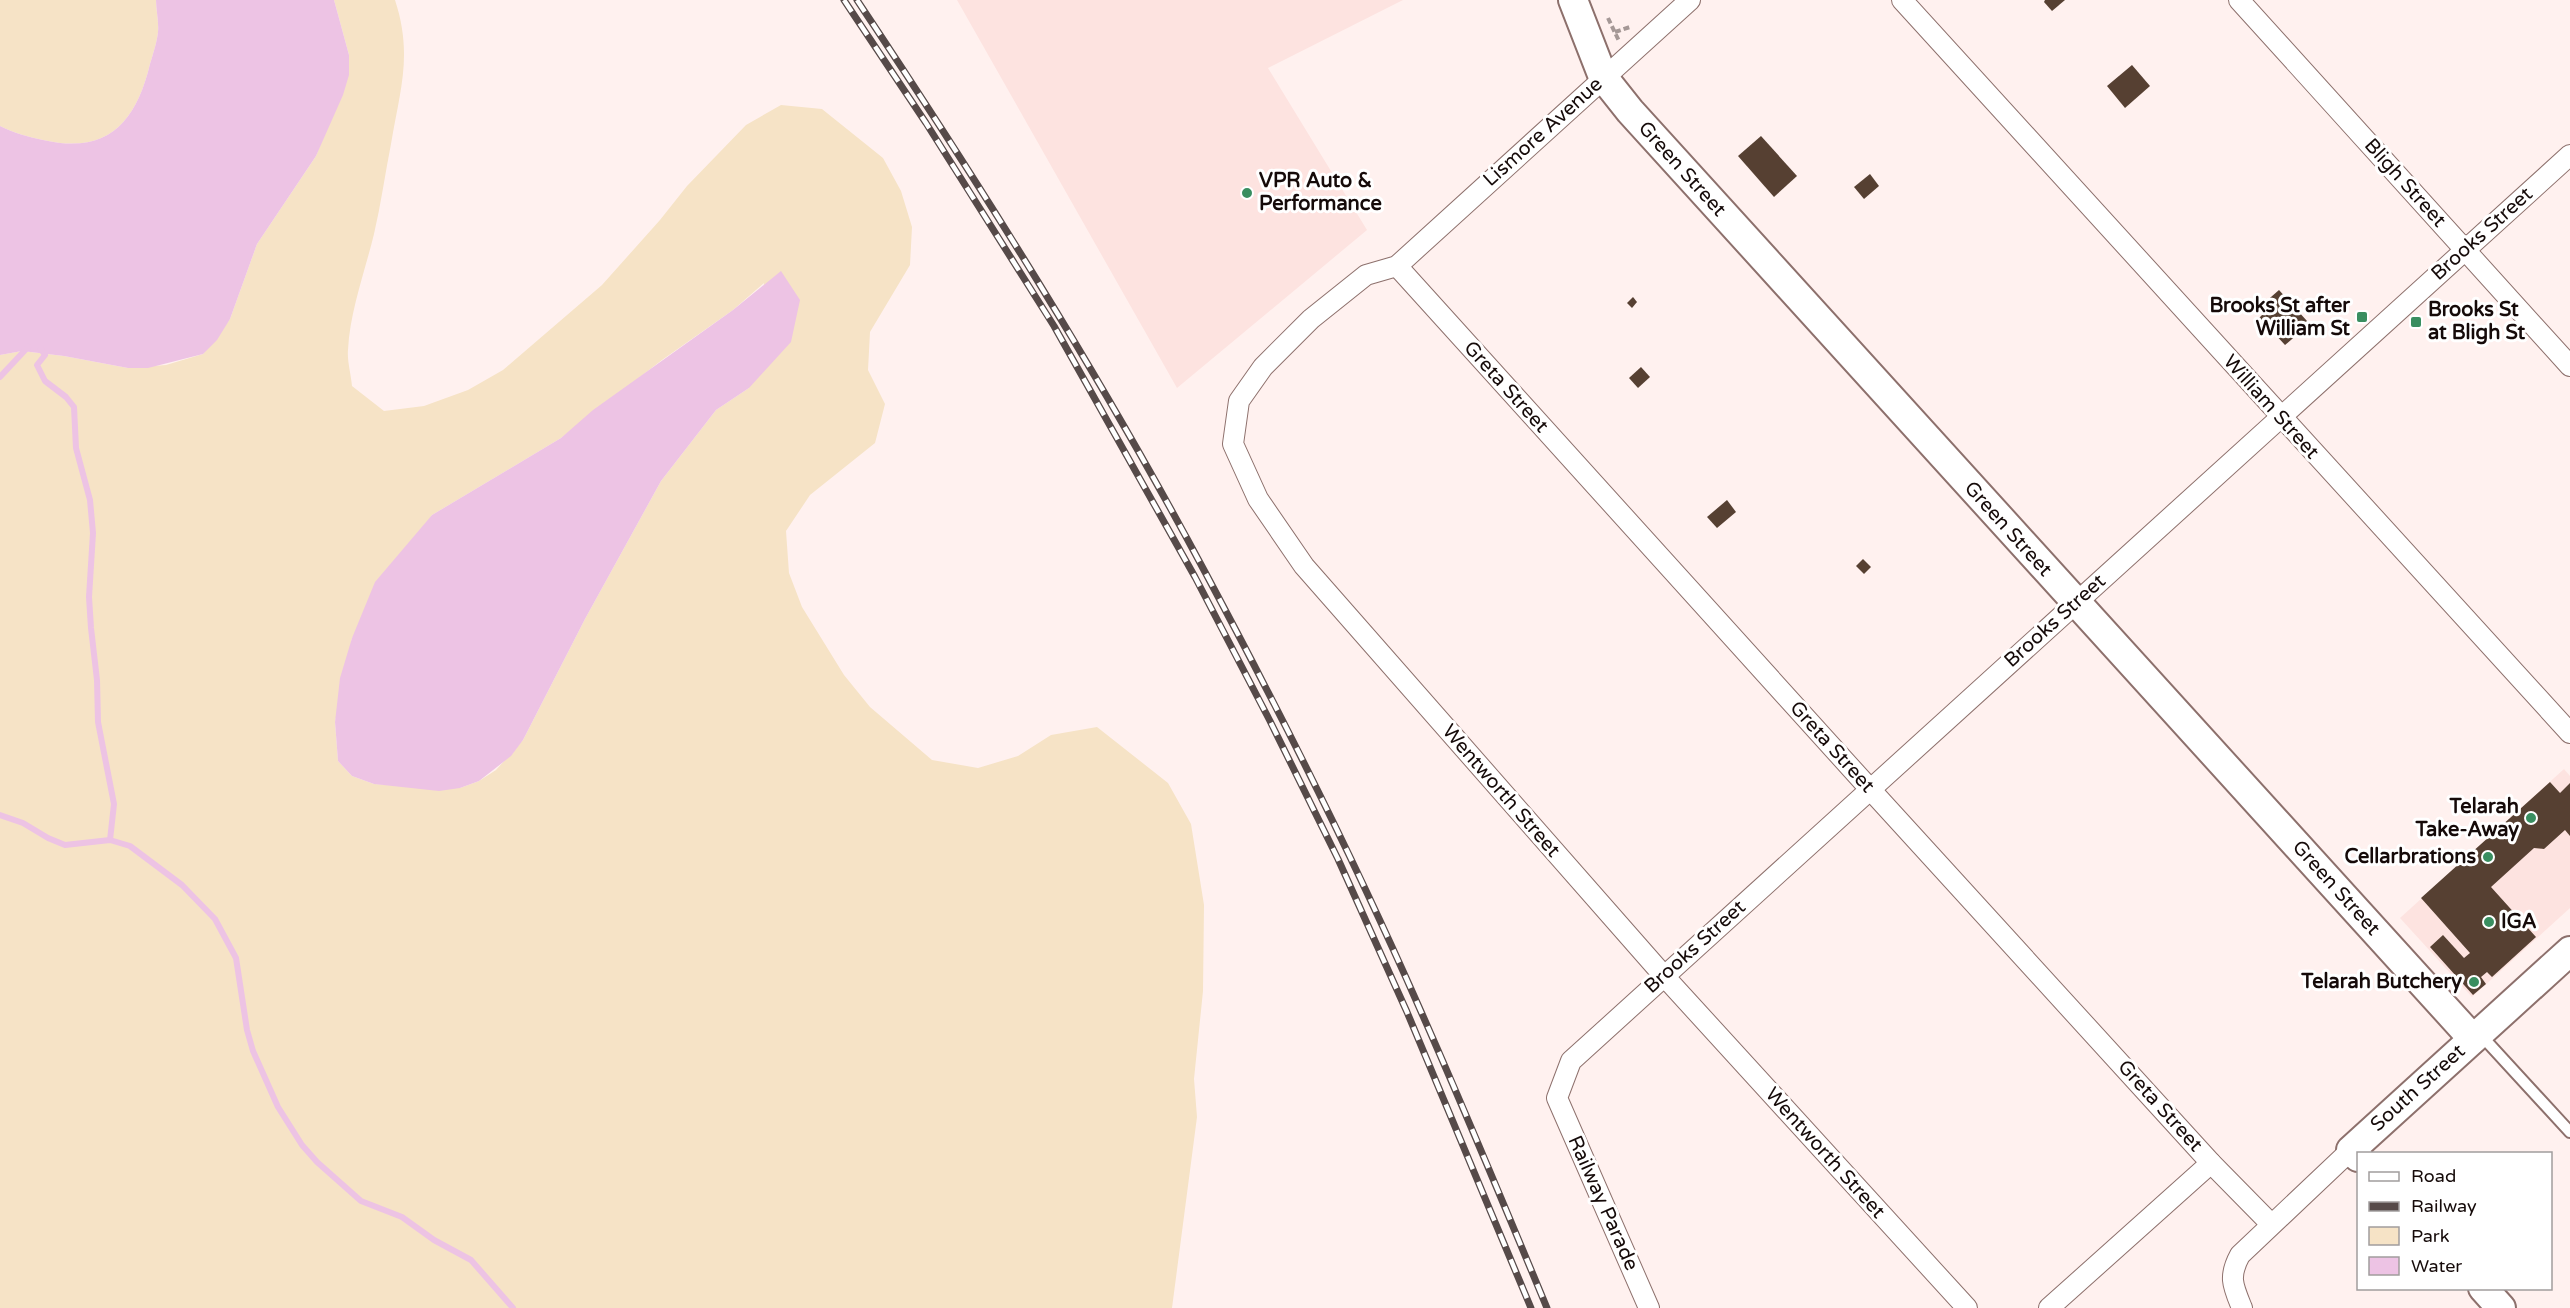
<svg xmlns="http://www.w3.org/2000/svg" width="2570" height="1308" viewBox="0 0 2570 1308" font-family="'Varela Round',sans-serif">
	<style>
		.built { fill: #fde3e0 }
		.green { fill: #f6e3c6; fill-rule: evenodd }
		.water { fill: #edc3e4 }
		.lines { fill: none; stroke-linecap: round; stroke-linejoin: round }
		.stream { stroke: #edc3e4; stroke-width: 6 }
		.building { fill: #564032 }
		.lane-casing { stroke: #8d706c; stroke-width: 14 }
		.street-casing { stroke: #8d706c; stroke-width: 22 }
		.secondary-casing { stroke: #8d706c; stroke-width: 32 }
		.path { stroke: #a59896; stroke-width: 4; stroke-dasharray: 6 3; stroke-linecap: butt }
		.lane { stroke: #fff; stroke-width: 10 }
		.street { stroke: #fff; stroke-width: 20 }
		.secondary { stroke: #fff; stroke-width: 28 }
		.rail-casing { stroke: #564a49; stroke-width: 7 }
		.rail { stroke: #fff; stroke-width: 4.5; stroke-dasharray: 14; stroke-linecap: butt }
		.poi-dot { fill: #398e60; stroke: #fff; stroke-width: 2 }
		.labels { text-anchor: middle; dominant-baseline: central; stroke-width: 6; stroke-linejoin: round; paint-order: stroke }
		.street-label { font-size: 20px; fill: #150a09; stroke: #fff }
		.poi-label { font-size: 20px; font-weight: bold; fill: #150a09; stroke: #fff; text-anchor: end }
	</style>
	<rect width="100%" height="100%" fill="#fff1ef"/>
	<g class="built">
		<polygon points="957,0 1403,0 1268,68 1367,230 1177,388"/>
		<polygon points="2564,769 2570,776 2570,908 2472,997 2400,918"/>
	</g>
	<g class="green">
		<path d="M0 0H156C156 10 159 22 158 32 157 42 153 54 150 64 136 122 108 155 43 140 28 137 14 133 0 126Z"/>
		<path d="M334 0H395C413 55 400 90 391 144 385 174 381 204 374 234 365 271 350 311 348 350 347 361 351 374 352 386L384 411 424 406 468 390 503 370 602 285 660 220 687 186 746 125 781 105 822 109 883 158 901 191 912 227 910 265 870 332 868 370 885 404 875 443 810 495 786 531 789 573 802 607 844 675 870 707 932 760 978 768 1018 756 1051 735 1097 727 1168 783 1191 824 1204 905 1203 991 1194 1079 1197 1117 1172 1308H0V355L22 351 64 356 128 368 166 365 203 354 230 319 257 244 316 156 324 135 349 55ZM764 283 749 388 716 410 661 481 585 619 523 740 496 770 479 781 460 788 374 784 352 776 338 761 335 722 352 638 432 515 561 438 662 360 733 310Z"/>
	</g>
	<g class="water">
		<path d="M156 0H334L349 55V75L343 95 316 156 257 244 230 319 217 340 203 354 148 368H128L64 356 22 351 0 355V126C14 133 28 137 43 140 108 155 136 122 150 64 153 54 157 42 158 32 159 22 156 10 156 0Z"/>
		<polygon points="781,271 800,300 791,342 749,388 716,410 661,481 585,619 523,740 511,756 479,781 460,788 439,791 374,784 352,776 338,761 335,722 340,678 352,638 375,582 432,515 561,438 593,410 733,310"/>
	</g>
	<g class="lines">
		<g class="stream">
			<polyline points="41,349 45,355 37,365 45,381 66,397 74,407 76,448 90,500 93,533 89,597 91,628 97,680 98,722 114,804 110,840"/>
			<polyline points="0,377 28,347"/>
			<polyline points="0,815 23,823 48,838 65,845 110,840 130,846 182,885 215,919 236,958 247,1030 253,1051 278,1107 302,1145 317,1162 361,1201 402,1217 434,1240 471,1260 513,1308"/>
		</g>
	</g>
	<g class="building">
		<polygon points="2045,0 2065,0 2052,11 2044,2"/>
		<polygon points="2132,65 2150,86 2125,108 2107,86"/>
		<polygon points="1761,136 1797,176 1774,197 1738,156"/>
		<polygon points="1870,174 1879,186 1864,199 1854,187"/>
		<polygon points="2279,290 2307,321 2297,330 2299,333 2285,345 2272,331 2269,334 2257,320 2268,309 2263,304"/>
		<polygon points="1633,297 1637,302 1632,308 1627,303"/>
		<polygon points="1641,367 1650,377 1638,388 1629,378"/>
		<polygon points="1727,500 1736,512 1717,528 1707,517"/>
		<polygon points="1863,559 1871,567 1864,574 1856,566"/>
		<polygon points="2550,782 2560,793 2570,783 2570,836 2565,830 2544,849 2534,848 2491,887 2536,937 2492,977 2487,972 2481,977 2486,984 2473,995 2430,947 2443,935 2464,958 2470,953 2421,898"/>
	</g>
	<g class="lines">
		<defs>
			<polyline id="lane" points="2479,1033 2570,1132"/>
			<g id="street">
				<polyline points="1690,0 1397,266 1366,275 1311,319 1263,367 1239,401 1233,444 1258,499 1304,566 1664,976 1967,1308"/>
				<polyline points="1902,0 2570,733"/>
				<polyline points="2239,0 2570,366"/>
				<polyline points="1397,266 1879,799 2211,1163 2271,1224"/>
				<polyline points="1649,1308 1557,1098 1571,1061 2570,155"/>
				<polyline points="2049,1308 2211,1163"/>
				<path d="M2242 1308C2233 1286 2228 1277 2240 1255L2351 1150"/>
			</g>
			<g id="secondary">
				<polyline points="1573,0 1603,77 1630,111 2473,1039"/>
				<polyline points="2358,1157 2351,1150 2570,951"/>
				<polyline points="2483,1288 2501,1308"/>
			</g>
		</defs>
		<use href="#lane" class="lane-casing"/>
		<use href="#street" class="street-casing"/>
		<use href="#secondary" class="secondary-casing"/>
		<g class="path">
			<polyline points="1608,18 1619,41"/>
			<polyline points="1615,32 1630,27"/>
		</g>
		<use href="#lane" class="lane"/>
		<use href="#street" class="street"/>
		<use href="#secondary" class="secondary"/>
		<defs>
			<g id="rail">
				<polyline points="844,0 926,123 1054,326 1195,577 1270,721 1338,859 1407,1012 1531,1308"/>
				<path d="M857 0C981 186 1100 375 1205 572 1281 714 1354 859 1419 1007 1463 1106 1505 1207 1547 1308"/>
			</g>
		</defs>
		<use href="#rail" class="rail-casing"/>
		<use href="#rail" class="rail"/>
	</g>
	<g class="poi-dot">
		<circle cx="1247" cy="193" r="6"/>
		<rect x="2356" y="311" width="12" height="12" rx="3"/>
		<rect x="2410" y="316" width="12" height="12" rx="3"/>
		<circle cx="2531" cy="818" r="6"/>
		<circle cx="2488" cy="857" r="6"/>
		<circle cx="2489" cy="922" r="6"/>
		<circle cx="2474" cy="982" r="6"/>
	</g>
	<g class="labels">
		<g class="street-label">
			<text transform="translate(1543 132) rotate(-42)">Lismore Avenue</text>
			<text transform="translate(1682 169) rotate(48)">Green Street</text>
			<text transform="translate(2405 183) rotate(48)">Bligh Street</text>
			<text transform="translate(2482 234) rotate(-42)">Brooks Street</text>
			<text transform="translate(1506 387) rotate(48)">Greta Street</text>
			<text transform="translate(2271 407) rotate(48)">William Street</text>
			<text transform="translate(2008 529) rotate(48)">Green Street</text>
			<text transform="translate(2055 621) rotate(-42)">Brooks Street</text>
			<text transform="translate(1832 747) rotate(48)">Greta Street</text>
			<text transform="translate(1501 791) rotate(49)">Wentworth Street</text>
			<text transform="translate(2336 888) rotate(48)">Green Street</text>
			<text transform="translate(1695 947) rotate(-42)">Brooks Street</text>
			<text transform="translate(2418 1088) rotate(-42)">South Street</text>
			<text transform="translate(2160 1106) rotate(48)">Greta Street</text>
			<text transform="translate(1825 1153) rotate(48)">Wentworth Street</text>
			<text transform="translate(1603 1203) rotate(66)">Railway Parade</text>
		</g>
		<g class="poi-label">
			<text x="1259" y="181" text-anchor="start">VPR Auto &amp;<tspan x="1259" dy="23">Performance</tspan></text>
			<text x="2350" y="306">Brooks St after<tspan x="2350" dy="23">William St</tspan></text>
			<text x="2428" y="310" text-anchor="start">Brooks St<tspan x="2428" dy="23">at Bligh St</tspan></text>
			<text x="2519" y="807">Telarah<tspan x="2519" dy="23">Take-Away</tspan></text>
			<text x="2476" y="857">Cellarbrations</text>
			<text x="2501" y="922" text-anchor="start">IGA</text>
			<text x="2462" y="982">Telarah Butchery</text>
		</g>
	</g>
	<rect x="2357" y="1152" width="195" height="138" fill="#ffffff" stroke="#a19d9d" stroke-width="1.5"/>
	<rect x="2369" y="1172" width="30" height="9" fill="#ffffff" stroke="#a19d9d" stroke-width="1.5"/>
	<text x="2411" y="1182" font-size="18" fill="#150a09">Road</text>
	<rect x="2369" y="1202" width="30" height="9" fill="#564a49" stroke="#a19d9d" stroke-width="1.5"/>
	<text x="2411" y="1212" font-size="18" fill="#150a09">Railway</text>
	<rect x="2369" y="1227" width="30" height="18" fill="#f6e3c6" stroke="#a19d9d" stroke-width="1.5"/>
	<text x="2411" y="1242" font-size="18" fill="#150a09">Park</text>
	<rect x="2369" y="1257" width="30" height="18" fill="#edc3e4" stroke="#a19d9d" stroke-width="1.5"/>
	<text x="2411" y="1272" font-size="18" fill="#150a09">Water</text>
</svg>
